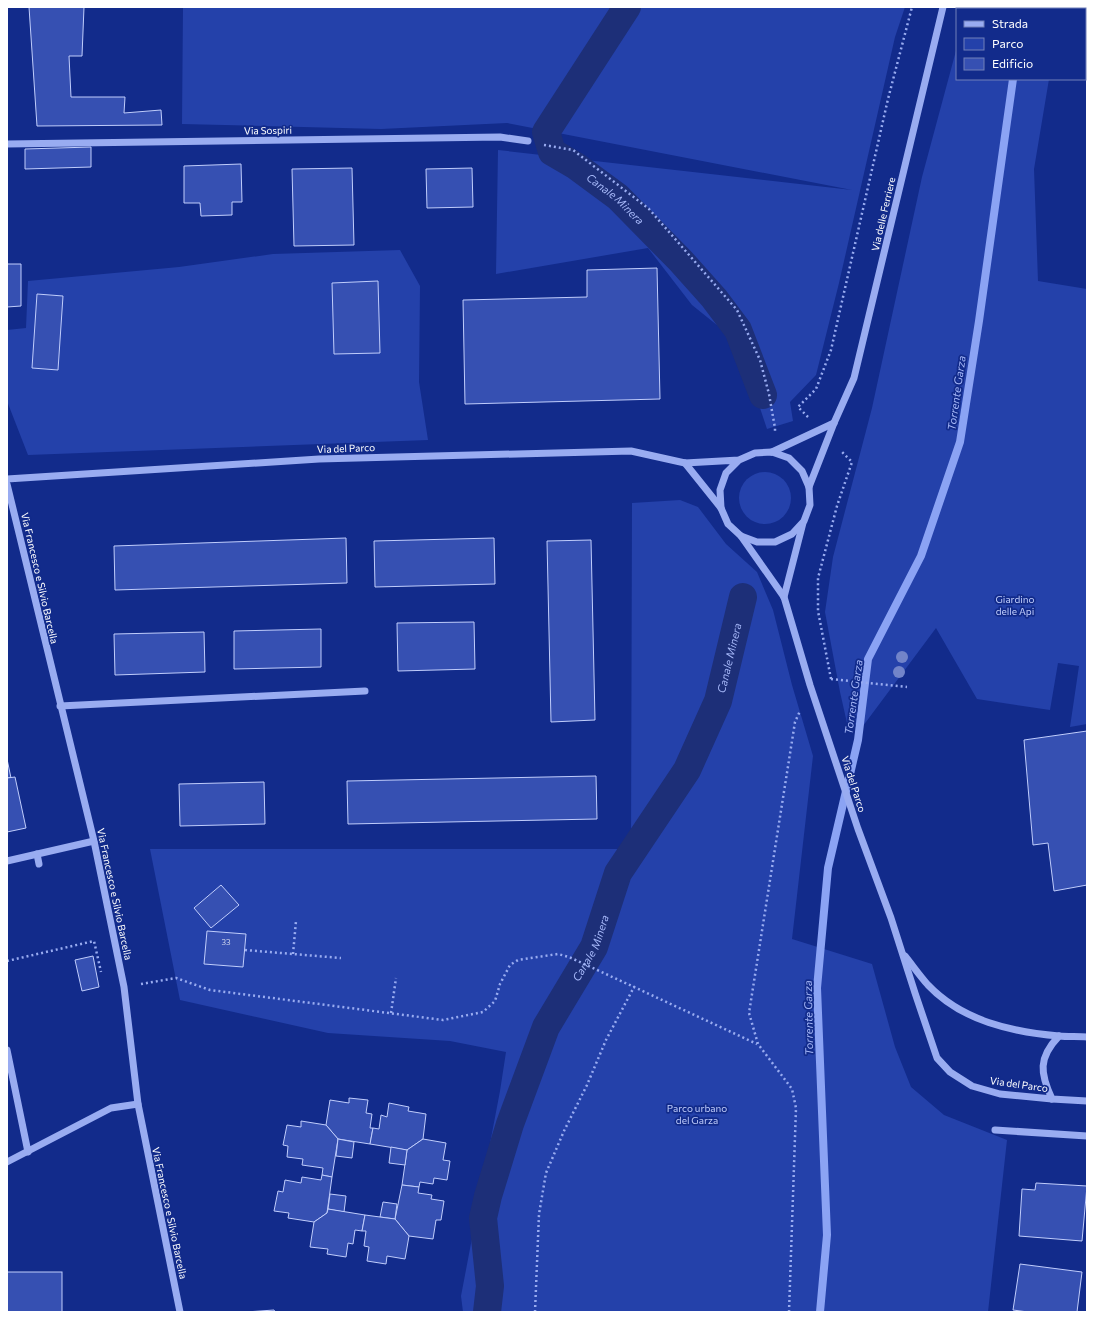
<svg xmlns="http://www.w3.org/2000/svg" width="1094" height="1319" viewBox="0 0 1094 1319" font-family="Commissioner,sans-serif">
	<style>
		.green { fill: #2441aa }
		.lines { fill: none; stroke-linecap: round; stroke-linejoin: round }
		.stream { stroke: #8ba3f4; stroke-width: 8 }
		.canal { stroke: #1d2f78; stroke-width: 28 }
		.building { fill: #3650b2; stroke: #c0cdfc }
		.path { stroke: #99acf1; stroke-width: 2.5; stroke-dasharray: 2 3; stroke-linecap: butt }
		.minor { stroke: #99acf1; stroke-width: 7 }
		.tree { fill: #7284c9 }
		.labels { text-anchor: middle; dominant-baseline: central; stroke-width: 3.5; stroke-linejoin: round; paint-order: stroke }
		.number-label { font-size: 8px; fill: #cdd3ec }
		.street-label { font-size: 10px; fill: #fff; stroke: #122b8b }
		.park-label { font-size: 10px; fill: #c0cdfc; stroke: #122b8b }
		.water-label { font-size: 11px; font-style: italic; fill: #a5b7f8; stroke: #122b8b }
	</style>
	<rect width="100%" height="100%" fill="#122b8b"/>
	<g class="green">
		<polygon points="183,7 905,7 895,37 839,283 816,375 790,402 793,421 767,429 738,342 692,305 648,248 496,274 498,150 852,190 507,123 381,129 182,124"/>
		<polygon points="968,7 1061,7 1061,9 967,9"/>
		<polygon points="957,47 957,79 1049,79 1034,169 1038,281 1087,289 1087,724 1070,727 1079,666 1058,663 1050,710 977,699 936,628 863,726 847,723 840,692 825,612 833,557 872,408 922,177"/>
		<polygon points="400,250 420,286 419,382 428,440 28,455 7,401 7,330 26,328 28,281 179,267 273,254"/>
		<circle cx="765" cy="498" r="26"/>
		<polygon points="680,500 698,507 726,544 757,572 773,610 792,685 813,756 792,939 872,964 895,1047 911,1087 944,1115 1007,1140 988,1312 463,1312 461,1296 500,1091 506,1052 450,1041 328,1033 180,1000 150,849 631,849 632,503"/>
	</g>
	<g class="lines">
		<g class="stream">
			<polyline points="1030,9 1031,7"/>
			<polyline points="820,1312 827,1235 817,988 828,868 858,740 868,659 921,556 960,442 979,321 1013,79"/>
		</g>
		<g class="canal">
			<path id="s1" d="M627 7 546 132 552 152 576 166 618 197 680 260 714 298 738 330 763 395"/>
			<path id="s2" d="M487 1312 490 1286 483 1218 488 1196 510 1124 546 1027 594 947 618 873 687 770 718 701 743 597"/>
		</g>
	</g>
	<g class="building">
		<polygon points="29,7 84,7 82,56 69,56 71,97 125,97 124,113 161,110 162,125 37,126"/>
		<polygon points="91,147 91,167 25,169 25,149"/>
		<polygon points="241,164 242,202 232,202 232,215 201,216 200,203 184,203 184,166"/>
		<polygon points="352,168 354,245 294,246 292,169"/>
		<polygon points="472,168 473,207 427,208 426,169"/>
		<polygon points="7,264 21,264 21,306 7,307"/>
		<polygon points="657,268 660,399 465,404 463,300 587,297 587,270"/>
		<polygon points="378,281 380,353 334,354 332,283"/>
		<polygon points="37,294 63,296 58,370 32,368"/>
		<polygon points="346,538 347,583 115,590 114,546"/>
		<polygon points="494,538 495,584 375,587 374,541"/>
		<polygon points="591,540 595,720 551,722 547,541"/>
		<polygon points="474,622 475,669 398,671 397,623"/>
		<polygon points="321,629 321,667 234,669 234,631"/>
		<polygon points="204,632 205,672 115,675 114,634"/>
		<polygon points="1087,731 1087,885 1054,891 1048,843 1033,845 1024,740"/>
		<polygon points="7,759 11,778 7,778"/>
		<polygon points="596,776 597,819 348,824 347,781"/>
		<polygon points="15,777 26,828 7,832 7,778"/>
		<polygon points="264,782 265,824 180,826 179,784"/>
		<polygon points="221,885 239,905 211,928 194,908"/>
		<polygon points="207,931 246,934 243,967 204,964"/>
		<polygon points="93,956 99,987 82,991 75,960"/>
		<polygon points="349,1098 368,1100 366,1113 372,1114 370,1128 373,1128 370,1144 338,1139 326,1125 330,1100 349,1103"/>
		<polygon points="389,1103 409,1107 408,1111 426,1114 423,1139 407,1150 370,1144 373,1128 379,1129 381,1115 387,1117"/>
		<polygon points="301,1121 326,1125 338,1139 332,1177 322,1175 323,1168 302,1165 303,1159 287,1157 288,1146 283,1145 287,1125 301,1127"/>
		<polygon points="338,1139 354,1142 352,1158 336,1156"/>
		<polygon points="423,1139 446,1143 443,1160 450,1161 447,1180 434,1178 433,1184 420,1182 419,1187 402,1185 407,1150"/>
		<polygon points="391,1147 407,1150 405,1165 389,1163"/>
		<polygon points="322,1175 332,1177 327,1213 314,1222 288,1218 289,1213 274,1211 278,1191 283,1192 285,1180 301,1183 302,1177 321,1180"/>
		<polygon points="1036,1183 1087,1186 1082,1241 1019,1236 1022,1189 1035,1190"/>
		<polygon points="402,1185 419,1187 418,1193 432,1195 431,1199 444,1201 441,1220 436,1220 433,1239 409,1236 395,1219"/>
		<polygon points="330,1194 346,1196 344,1212 328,1209"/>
		<polygon points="383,1202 397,1204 395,1219 380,1217"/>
		<polygon points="328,1209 365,1215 362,1231 355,1230 353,1244 348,1243 346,1257 327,1254 328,1249 310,1247 314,1222 327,1213"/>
		<polygon points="365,1215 395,1219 409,1236 405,1259 387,1256 386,1264 367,1261 369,1247 364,1246 366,1231 362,1231"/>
		<polygon points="1020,1264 1082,1272 1077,1312 1028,1312 1013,1310"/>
		<rect x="7" y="1272" width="55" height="40"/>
		<polygon points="274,1310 275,1312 246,1312"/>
	</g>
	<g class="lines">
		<g class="path">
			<polyline points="544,145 573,150 649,209 737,310 760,360 769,394 775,428 775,433"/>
			<polyline points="808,417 798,407 816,389 831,350 888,99 912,7"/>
			<polyline points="831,679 818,611 818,578 837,506 852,462 841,451"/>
			<polyline points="831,679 907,687"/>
			<polyline points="245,950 341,958"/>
			<polyline points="293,954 296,921"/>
			<polyline points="7,961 94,941 101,972"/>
			<polyline points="141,984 176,978 210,990 443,1020 483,1012 495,1001 500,984 510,965 518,960 558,954 569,957 634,987"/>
			<polyline points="391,1013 396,978"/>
			<polyline points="535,1312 539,1214 546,1173 564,1131 587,1085 606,1040 634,987 757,1044"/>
			<polyline points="789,1312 796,1108 792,1089 758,1044 749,1013 795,722 800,711"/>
		</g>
		<g class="minor">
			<polyline points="7,144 500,137 528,141"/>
			<polyline points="772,452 834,423"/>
			<polyline points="685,463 721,508"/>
			<polyline points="7,479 319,459 631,451 685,463 739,460 755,453 772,452 789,458 802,471 809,487 810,505 804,521 792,534 775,542 757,542 741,536 728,524 721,508 720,490 726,473 739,460"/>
			<polyline points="7,484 94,841 124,987 138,1104 180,1312"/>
			<polyline points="809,487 834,423 854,378 943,7"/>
			<polyline points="741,536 784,597 810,685 858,829 891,918 915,993 937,1058 950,1072 972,1086 1000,1094 1052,1099 1087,1101"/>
			<polyline points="784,597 803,523"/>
			<polyline points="60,706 365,691"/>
			<polyline points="37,854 39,864"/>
			<polyline points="7,861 94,841"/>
			<path d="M905 956C913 966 920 976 928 985 962 1021 1012 1032 1059 1036 1069 1037 1078 1036 1087 1037"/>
			<polyline points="7,1050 28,1152"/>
			<path d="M1052 1099C1040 1073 1038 1058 1059 1036"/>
			<polyline points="995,1130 1087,1136"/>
			<polyline points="7,1162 111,1108 138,1104"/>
		</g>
	</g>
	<g class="tree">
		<circle cx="902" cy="657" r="6"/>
		<circle cx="899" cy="672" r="6"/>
	</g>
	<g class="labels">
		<g class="number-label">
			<text x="226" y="942">33</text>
		</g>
		<g class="street-label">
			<text transform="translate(268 130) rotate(-1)">Via Sospiri</text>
			<text transform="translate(883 214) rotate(-77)">Via delle Ferriere</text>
			<text transform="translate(346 448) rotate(-2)">Via del Parco</text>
			<text transform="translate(40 578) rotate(77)">Via Francesco e Silvio Barcella</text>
			<text transform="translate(854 784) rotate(72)">Via del Parco</text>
			<text transform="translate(115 894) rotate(78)">Via Francesco e Silvio Barcella</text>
			<text transform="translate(1019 1084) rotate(8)">Via del Parco</text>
			<text transform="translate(170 1213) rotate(78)">Via Francesco e Silvio Barcella</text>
		</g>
		<g class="park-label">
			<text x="1015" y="599">Giardino<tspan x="1015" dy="12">delle Api</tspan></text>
			<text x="697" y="1108">Parco urbano<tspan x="697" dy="12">del Garza</tspan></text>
		</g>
		<g class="water-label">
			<text stroke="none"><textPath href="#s1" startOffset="249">Canale Minera</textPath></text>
			<text transform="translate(956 393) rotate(-82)">Torrente Garza</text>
			<text stroke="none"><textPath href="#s2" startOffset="711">Canale Minera</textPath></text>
			<text transform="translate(853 697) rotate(-82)">Torrente Garza</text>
			<text stroke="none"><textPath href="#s2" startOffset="387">Canale Minera</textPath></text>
			<text transform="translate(808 1018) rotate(-91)">Torrente Garza</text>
		</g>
	</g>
	<rect width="1094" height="1319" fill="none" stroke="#ffffff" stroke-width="16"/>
	<rect x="956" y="8" width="130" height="72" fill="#122b8b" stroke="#7180b9"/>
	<rect x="964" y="21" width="20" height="6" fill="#99acf1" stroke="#7180b9"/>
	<text x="992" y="28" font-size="12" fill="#ffffff">Strada</text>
	<rect x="964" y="38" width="20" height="12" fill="#2441aa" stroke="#7180b9"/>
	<text x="992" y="48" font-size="12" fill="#ffffff">Parco</text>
	<rect x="964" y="58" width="20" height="12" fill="#3650b2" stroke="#7180b9"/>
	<text x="992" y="68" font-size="12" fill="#ffffff">Edificio</text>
</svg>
